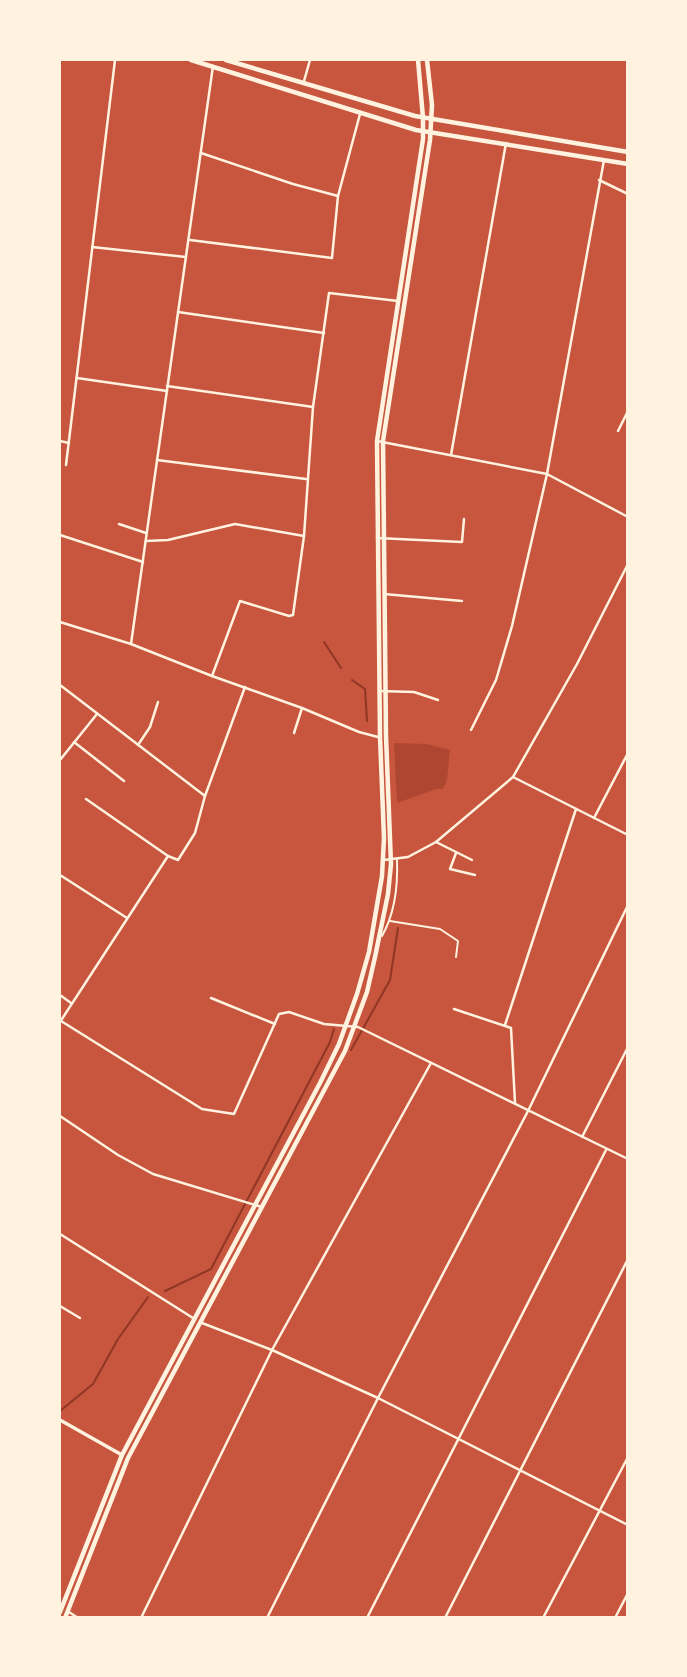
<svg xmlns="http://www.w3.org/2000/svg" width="687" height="1677" viewBox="0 0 687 1677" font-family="'Golos Text',sans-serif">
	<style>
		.green { fill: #ae4732 }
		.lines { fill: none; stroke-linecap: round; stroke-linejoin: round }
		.stream { stroke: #8f3625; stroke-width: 2 }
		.service { stroke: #fff3e0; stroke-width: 2 }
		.minor { stroke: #fff3e0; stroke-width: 2.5 }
		.tertiary { stroke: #fff3e0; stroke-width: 3.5 }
		.secondary { stroke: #fff3e0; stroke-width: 4.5 }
		.primary { stroke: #fff3e0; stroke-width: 4.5 }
	</style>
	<rect width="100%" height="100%" fill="#c8553d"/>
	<polygon class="green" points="394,743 426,744 450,750 447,780 443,789 436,789 397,803"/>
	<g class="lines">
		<g class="stream">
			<polyline points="324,642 341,668"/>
			<polyline points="352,680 365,689 367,721"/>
			<polyline points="351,1050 390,980 398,928"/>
			<polyline points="165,1291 211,1269 330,1042 334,1029"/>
			<polyline points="60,1411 93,1384 118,1339 148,1297"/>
		</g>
		<g class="service">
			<polyline points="390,921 440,929 458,941 456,957"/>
			<path d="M382 936C395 913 398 886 397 860"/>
		</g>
		<g class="minor">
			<polyline points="304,81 310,60"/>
			<polyline points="201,153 293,184 338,196"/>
			<polyline points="599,180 628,194"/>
			<polyline points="190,240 332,258 338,196 360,114"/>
			<polyline points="92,247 186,257"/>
			<polyline points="178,312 324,333"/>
			<polyline points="77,378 167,391"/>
			<polyline points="167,386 313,407"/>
			<polyline points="618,431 628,411"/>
			<polyline points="60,441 69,443"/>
			<polyline points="377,441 547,474 628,517"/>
			<polyline points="451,455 506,143"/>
			<polyline points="157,460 306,479"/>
			<polyline points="66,465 115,60"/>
			<polyline points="119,524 146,533"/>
			<polyline points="60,535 143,562"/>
			<polyline points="377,538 462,542 464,519"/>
			<polyline points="146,541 168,540 235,524 304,536"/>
			<polyline points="384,594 462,601"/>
			<polyline points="60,622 131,644 212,676 302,708 359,732 378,737"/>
			<polyline points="131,644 213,66"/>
			<polyline points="212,676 240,601 289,616 293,615 304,536 313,407 329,293 398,301"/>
			<polyline points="60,685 205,796"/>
			<polyline points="379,691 414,692 438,700"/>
			<polyline points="471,730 496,680 512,626 547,474 604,160"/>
			<polyline points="294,733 302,708"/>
			<polyline points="74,742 124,781"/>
			<polyline points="138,745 150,727 158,702"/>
			<polyline points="60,760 97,714"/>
			<polyline points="513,777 628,835"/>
			<polyline points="86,799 168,856 178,860 195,833 205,796 245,687"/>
			<polyline points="594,818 628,753"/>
			<polyline points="436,842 472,860"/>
			<polyline points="456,853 450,869 475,875"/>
			<polyline points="384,860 408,857 436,842 513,777 577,664 628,564"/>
			<polyline points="60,875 127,918"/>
			<polyline points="60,995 71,1003"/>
			<polyline points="211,998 275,1024"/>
			<polyline points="454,1009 511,1028 515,1103"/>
			<polyline points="61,1021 202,1109 234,1114 279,1014 289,1012 324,1024 358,1027 628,1159"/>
			<polyline points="60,1022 168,856"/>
			<polyline points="505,1025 576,809"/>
			<polyline points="60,1116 118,1155 153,1174 262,1207"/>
			<polyline points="582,1137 628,1047"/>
			<polyline points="60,1234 193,1318"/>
			<polyline points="60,1306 80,1318"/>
			<polyline points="202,1323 272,1350 378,1398 628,1525"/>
			<polyline points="69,1612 78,1618"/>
			<polyline points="141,1618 272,1350 431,1063"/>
			<polyline points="267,1618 378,1398 528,1111 628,905"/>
			<polyline points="367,1618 606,1150"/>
			<polyline points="445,1618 628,1259"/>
			<polyline points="543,1618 628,1457"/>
			<polyline points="615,1618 628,1593"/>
		</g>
		<polyline class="tertiary" points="60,1420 122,1455"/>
		<g class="secondary">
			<polyline points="191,60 416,130 628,164"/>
			<polyline points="226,60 415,116 628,152"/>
		</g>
		<g class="primary">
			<polyline points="60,1612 122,1455 320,1083 339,1044 357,994 369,952 382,876 384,838 380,737 377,441 423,139 423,118 418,60"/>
			<polyline points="65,1618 128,1458 345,1051 367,992 375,957 388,894 391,864 386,736 383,441 430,140 432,105 427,60"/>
		</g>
	</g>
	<rect width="687" height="1677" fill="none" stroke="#fff3e0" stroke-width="122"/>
</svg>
